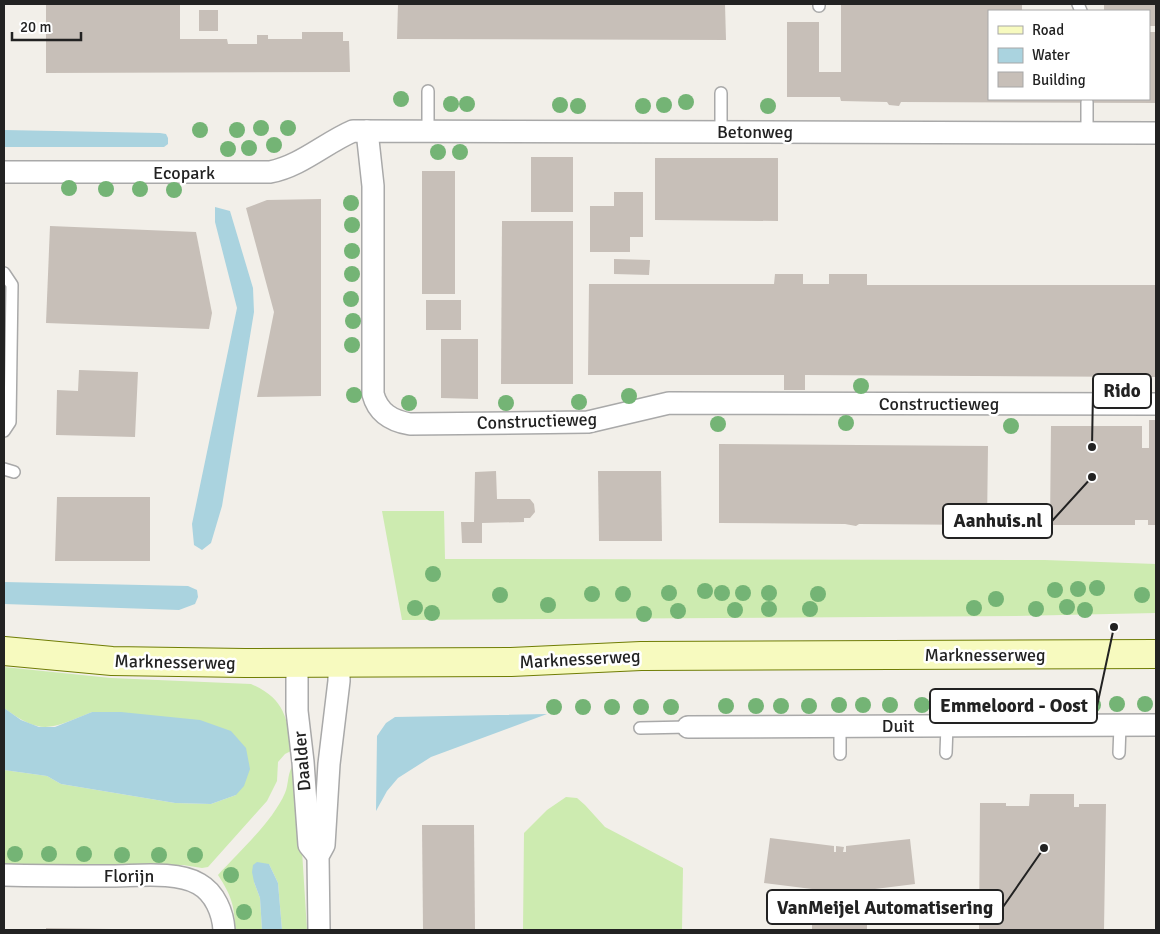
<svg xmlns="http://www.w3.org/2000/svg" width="1160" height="934" viewBox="0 0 1160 934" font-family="Signika,sans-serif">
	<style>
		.grass { fill: #cdebb0 }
		.water { fill: #aad3df }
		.building { fill: #c7bfb8 }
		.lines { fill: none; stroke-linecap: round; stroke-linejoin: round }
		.service-casing { stroke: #a9a9a9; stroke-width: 14 }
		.minor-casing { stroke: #a9a9a9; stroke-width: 24 }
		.secondary-casing { stroke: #707d05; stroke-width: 30 }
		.service { stroke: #fff; stroke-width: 11 }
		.minor { stroke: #fff; stroke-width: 21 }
		.secondary { stroke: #f7fabf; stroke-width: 28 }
		.tree { fill: #74b475 }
		.labels { text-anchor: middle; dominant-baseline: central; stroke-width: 5; stroke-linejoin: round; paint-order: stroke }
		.street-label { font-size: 18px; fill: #222; stroke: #fff }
		.leader { fill: none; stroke: #222; stroke-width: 2 }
		.callout-dot { fill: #222; stroke: #fff; stroke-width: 2 }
		.callout { fill: #fff; stroke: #222; stroke-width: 2 }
		.callout-label { font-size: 19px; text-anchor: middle; font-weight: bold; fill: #222 }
	</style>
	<rect width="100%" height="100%" fill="#f2efe9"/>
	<g class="grass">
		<polygon points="382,511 444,511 445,559 1045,560 1156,564 1156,613 1016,616 402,620"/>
		<path d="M4 667 111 678 251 684C285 699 286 717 293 750L285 754 278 762 277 781 267 801 208 867 202 868 183 865 4 864V770L47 776 61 784 175 803 211 804 236 795 92 712C50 729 42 736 4 708Z"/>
		<path d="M295 763 299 803 307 930H282L278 883 269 864 254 882 260 898 262 930H235C235 906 231 895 218 875 239 852 273 821 285 793 289 784 287 770 295 763Z"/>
		<polygon points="566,797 577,798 585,805 605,827 683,868 682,930 523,930 524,833 547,810"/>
	</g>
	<g class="water">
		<polygon points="4,130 160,133 166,134 168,138 168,144 164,147 4,147"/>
		<polygon points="215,207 230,211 253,288 254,312 222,506 211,543 202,550 194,545 192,524 237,308 215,222"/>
		<polygon points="4,582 188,586 197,590 198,597 195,604 179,610 4,604"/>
		<polygon points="4,708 21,720 39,727 55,727 92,712 121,712 200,720 231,731 246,748 250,769 244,786 236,795 211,804 175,803 61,784 47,776 4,770"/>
		<polygon points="547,714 431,757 398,778 387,791 376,811 377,736 386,723 395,717"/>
		<polygon points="257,862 269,864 278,883 282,930 262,930 260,898 254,882 252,872 253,865"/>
	</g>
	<g class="building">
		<polygon points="46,4 180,4 180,39 227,39 228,44 257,44 257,35 268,35 268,39 302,39 302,32 343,32 343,41 349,41 350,72 46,73"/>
		<polygon points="398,4 725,4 726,40 397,39"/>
		<polygon points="841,4 1022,4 1022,11 989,11 989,99 1149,99 1149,32 1156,32 1156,103 901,102 899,106 889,105 887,102 841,101 840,97 787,97 787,22 819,22 819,72 841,72"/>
		<polygon points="1104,4 1156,4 1156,26 1149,26 1149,11 1104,11"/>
		<rect x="199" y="10" width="19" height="21"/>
		<rect x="531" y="157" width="42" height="55"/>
		<polygon points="655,158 778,158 778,221 655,220"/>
		<rect x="422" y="171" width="33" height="123"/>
		<polygon points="614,192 643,192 643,237 630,237 630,252 590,252 590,206 614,206"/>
		<polygon points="321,199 321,396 257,397 274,312 246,208 267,200"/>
		<polygon points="502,221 573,221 573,384 501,384"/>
		<polygon points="50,226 196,232 212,313 209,329 46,323"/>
		<polygon points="614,259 650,260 649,275 614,274"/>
		<polygon points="775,274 803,274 803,284 829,284 829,274 867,274 867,285 1156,285 1156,377 805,375 805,390 784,390 784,375 588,375 589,284 774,284"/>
		<rect x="426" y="300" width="35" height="30"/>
		<polygon points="441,339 478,339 478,399 441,398"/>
		<polygon points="79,370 138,372 135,437 56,435 57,390 78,391"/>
		<polygon points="1149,420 1156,420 1156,525 1148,525 1148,520 1135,520 1135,525 1050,525 1051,426 1142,426 1142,448 1149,448"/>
		<polygon points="719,444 988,446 987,525 859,524 856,526 845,524 719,523"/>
		<polygon points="496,471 497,499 530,499 534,504 535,512 530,518 524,518 524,522 482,523 482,543 462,543 461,522 474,522 475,472"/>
		<polygon points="598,471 661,471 662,541 599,541"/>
		<polygon points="57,497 150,497 150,561 55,561"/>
		<polygon points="1030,794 1074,794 1074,807 1079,807 1079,804 1106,804 1104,930 979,929 980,803 1006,803 1006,806 1029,806"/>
		<polygon points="422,825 474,825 475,930 423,930"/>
		<polygon points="770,838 834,846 834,852 836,852 836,846 844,847 843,852 846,852 846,846 910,839 915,884 867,890 867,930 812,930 812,889 764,883"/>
		<polygon points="46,928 112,929 112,930 46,930"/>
	</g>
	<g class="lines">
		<defs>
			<g id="service">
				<polyline points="819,4 819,6"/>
				<polyline points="1078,4 1081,11"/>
				<polyline points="721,93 721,132"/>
				<polyline points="428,132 428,91"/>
				<polyline points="1087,132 1087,102"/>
				<polyline points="4,273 12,285 10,422 4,431"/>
				<polyline points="4,469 14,472"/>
				<polyline points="640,728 688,727"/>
				<polyline points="946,753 947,726"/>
				<polyline points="1119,753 1120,726"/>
				<polyline points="840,754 840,727"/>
			</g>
			<g id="minor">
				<path d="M367 131 373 186V394C378 413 392 421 410 424L588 422 669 403 1156 404"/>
				<path d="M4 172H270C301 166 325 143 353 131L1156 133"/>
				<polyline points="297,663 297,711 303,762 309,845 318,856"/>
				<polyline points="688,727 1156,725"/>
				<path d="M4 875C40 876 76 876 112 876 137 876 177 871 199 884 215 893 223 913 224 930"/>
				<polyline points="319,930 318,856 324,845 329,764 339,681 339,662"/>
			</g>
			<polyline id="secondary" points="4,651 112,661 245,663 511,662 641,656 1156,654"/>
		</defs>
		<use href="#service" class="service-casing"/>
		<use href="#minor" class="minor-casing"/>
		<use href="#secondary" class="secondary-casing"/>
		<use href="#service" class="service"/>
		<use href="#minor" class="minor"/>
		<use href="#secondary" class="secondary"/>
	</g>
	<g class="tree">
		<circle cx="401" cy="99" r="8"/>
		<circle cx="686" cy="102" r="8"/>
		<circle cx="451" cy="104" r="8"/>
		<circle cx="467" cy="104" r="8"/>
		<circle cx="560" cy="105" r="8"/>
		<circle cx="664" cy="105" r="8"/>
		<circle cx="578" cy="106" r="8"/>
		<circle cx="643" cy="106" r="8"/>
		<circle cx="768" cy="106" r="8"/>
		<circle cx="261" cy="128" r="8"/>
		<circle cx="288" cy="128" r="8"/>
		<circle cx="200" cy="130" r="8"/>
		<circle cx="237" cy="130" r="8"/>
		<circle cx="274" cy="145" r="8"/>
		<circle cx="249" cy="148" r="8"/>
		<circle cx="228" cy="149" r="8"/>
		<circle cx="438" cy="152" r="8"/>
		<circle cx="460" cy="152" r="8"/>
		<circle cx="69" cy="188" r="8"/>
		<circle cx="106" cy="189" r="8"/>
		<circle cx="140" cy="189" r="8"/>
		<circle cx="174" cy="190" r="8"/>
		<circle cx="351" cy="203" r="8"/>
		<circle cx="352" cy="225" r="8"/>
		<circle cx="352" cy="251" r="8"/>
		<circle cx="352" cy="274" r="8"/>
		<circle cx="351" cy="299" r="8"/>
		<circle cx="353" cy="321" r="8"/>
		<circle cx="352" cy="345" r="8"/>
		<circle cx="861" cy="386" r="8"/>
		<circle cx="354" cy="395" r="8"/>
		<circle cx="629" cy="396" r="8"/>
		<circle cx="579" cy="402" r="8"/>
		<circle cx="409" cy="403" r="8"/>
		<circle cx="506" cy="403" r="8"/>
		<circle cx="846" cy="423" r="8"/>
		<circle cx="718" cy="424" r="8"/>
		<circle cx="1011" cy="426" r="8"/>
		<circle cx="433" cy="574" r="8"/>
		<circle cx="1097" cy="588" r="8"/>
		<circle cx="1078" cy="589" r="8"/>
		<circle cx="1055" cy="590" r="8"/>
		<circle cx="705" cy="591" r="8"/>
		<circle cx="669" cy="593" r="8"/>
		<circle cx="722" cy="593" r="8"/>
		<circle cx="743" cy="593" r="8"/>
		<circle cx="769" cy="593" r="8"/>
		<circle cx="592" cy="594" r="8"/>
		<circle cx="623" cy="594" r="8"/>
		<circle cx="818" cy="594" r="8"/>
		<circle cx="500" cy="595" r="8"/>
		<circle cx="1142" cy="595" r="8"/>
		<circle cx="996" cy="599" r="8"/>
		<circle cx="548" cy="605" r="8"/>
		<circle cx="1067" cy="607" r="8"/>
		<circle cx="415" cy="608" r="8"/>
		<circle cx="974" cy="608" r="8"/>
		<circle cx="769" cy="609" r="8"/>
		<circle cx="810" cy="609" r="8"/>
		<circle cx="1036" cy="609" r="8"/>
		<circle cx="735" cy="610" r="8"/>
		<circle cx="1085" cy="610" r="8"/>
		<circle cx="678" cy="611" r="8"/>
		<circle cx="432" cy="613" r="8"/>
		<circle cx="644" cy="614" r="8"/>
		<circle cx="1117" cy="704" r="8"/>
		<circle cx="1145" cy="704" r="8"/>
		<circle cx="839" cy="705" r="8"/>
		<circle cx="863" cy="705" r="8"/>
		<circle cx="890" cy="705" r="8"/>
		<circle cx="922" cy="705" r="8"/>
		<circle cx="1093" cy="705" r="8"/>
		<circle cx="726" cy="706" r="8"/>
		<circle cx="756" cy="706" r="8"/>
		<circle cx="781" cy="706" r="8"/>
		<circle cx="809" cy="706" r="8"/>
		<circle cx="554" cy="707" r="8"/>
		<circle cx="583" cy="707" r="8"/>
		<circle cx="612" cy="707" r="8"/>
		<circle cx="641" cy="707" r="8"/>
		<circle cx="671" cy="707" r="8"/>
		<circle cx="15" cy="854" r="8"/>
		<circle cx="49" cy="854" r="8"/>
		<circle cx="84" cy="854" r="8"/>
		<circle cx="122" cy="855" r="8"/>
		<circle cx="159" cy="855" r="8"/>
		<circle cx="195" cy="855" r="8"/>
		<circle cx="231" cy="875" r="8"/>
		<circle cx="244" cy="912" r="8"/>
	</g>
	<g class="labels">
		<g class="street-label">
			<text x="755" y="132">Betonweg</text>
			<text x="184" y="173">Ecopark</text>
			<text x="939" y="404">Constructieweg</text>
			<text transform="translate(537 421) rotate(-2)">Constructieweg</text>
			<text x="985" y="655">Marknesserweg</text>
			<text transform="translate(580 659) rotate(-3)">Marknesserweg</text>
			<text transform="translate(175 662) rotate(1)">Marknesserweg</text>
			<text x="898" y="726">Duit</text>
			<text transform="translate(302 761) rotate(-95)">Daalder</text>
			<text x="129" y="876">Florijn</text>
		</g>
	</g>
	<path class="leader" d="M1092 447L1093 391M1092 477L1052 521M1114 627L1097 706M1044 848L1003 907"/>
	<g class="callout-dot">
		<circle cx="1092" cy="447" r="5"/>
		<circle cx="1092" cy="477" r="5"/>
		<circle cx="1114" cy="627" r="5"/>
		<circle cx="1044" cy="848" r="5"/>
	</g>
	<g class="callout">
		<rect x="1093" y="374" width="58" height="34" rx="5"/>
		<rect x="943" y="504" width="109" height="34" rx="5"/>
		<rect x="930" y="689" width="167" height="34" rx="5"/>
		<rect x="767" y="890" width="236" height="34" rx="5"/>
	</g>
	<g class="callout-label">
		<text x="1122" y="397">Rido</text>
		<text x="998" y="527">Aanhuis.nl</text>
		<text x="1014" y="712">Emmeloord - Oost</text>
		<text x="885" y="914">VanMeijel Automatisering</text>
	</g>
	<rect width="1160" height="934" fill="none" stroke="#222222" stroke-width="10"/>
	<rect x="988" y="10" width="162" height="90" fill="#ffffff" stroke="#a7a7a7"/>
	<rect x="998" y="26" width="25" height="8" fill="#f7fabf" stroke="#a7a7a7"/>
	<text x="1032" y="35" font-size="15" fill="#222222">Road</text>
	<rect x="998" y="48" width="25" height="15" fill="#aad3df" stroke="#a7a7a7"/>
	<text x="1032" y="60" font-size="15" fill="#222222">Water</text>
	<rect x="998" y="72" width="25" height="15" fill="#c7bfb8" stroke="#a7a7a7"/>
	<text x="1032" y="85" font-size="15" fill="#222222">Building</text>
	<path d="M12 32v8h69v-8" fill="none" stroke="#222222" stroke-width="2.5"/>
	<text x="20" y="32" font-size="15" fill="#222222" stroke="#ffffff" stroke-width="4" paint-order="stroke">20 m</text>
</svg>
